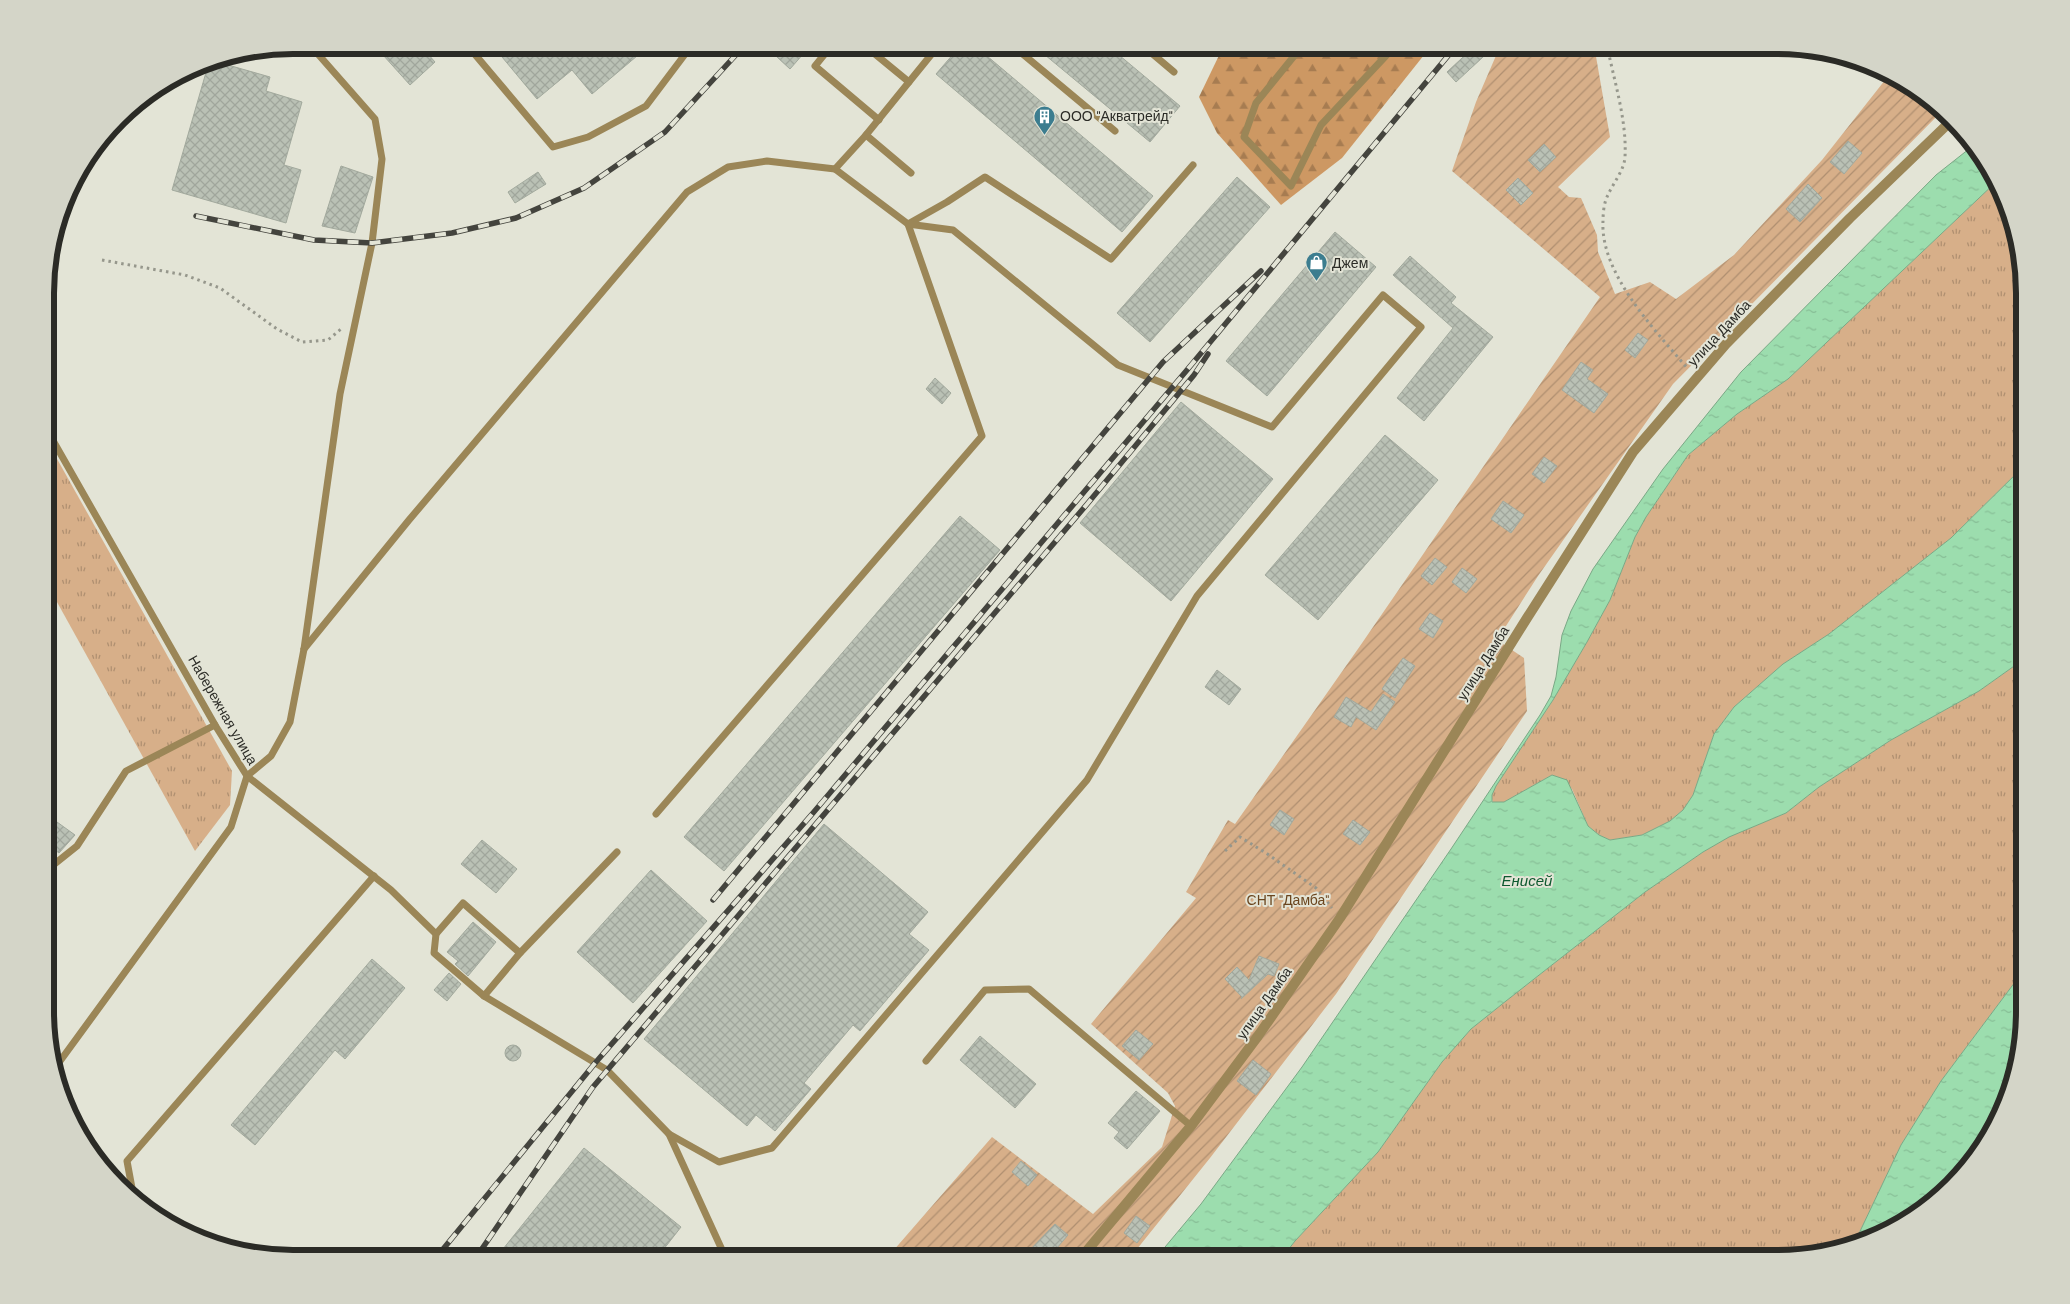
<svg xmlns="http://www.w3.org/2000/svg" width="2070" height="1304" viewBox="0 0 2070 1304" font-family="'DM Sans',sans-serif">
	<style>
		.grass { fill: url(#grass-tufts) }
		.forest { fill: url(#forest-firs) }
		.garden { fill: url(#garden-furrows) }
		.water { fill: url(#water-ripples); stroke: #7aa885 }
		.building { fill: url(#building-cross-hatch); stroke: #a2a99d }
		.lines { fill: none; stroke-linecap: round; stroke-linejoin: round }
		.path { stroke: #96978c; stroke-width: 3; stroke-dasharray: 2.5 4; stroke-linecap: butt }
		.service { stroke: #9b8657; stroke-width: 7 }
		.minor { stroke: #9b8657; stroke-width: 10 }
		.rail-casing { stroke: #44443e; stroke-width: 5.5 }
		.rail { stroke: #e3e4d6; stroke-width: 4; stroke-dasharray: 11; stroke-linecap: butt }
		.labels { text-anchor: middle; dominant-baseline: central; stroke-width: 4; stroke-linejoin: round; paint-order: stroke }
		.poi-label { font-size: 14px; fill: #2b2b26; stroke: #e3e4d6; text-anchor: start }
		.street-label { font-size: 14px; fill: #2b2b26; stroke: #e3e4d6 }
		.park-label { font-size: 14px; fill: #6a451e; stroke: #e3e4d6 }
		.water-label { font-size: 15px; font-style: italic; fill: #0e592f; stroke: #e3e4d6 }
		.rim { fill: none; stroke: #2b2b26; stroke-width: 6 }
	</style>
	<defs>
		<pattern id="grass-tufts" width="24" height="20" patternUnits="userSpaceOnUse" patternTransform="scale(1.25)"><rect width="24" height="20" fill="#d7af89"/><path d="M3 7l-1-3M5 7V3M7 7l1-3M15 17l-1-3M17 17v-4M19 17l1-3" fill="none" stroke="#af8f70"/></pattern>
		<pattern id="forest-firs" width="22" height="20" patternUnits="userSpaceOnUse" patternTransform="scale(1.25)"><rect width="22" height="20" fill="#cd9863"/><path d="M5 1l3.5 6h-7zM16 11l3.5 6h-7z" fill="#a77c51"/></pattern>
		<pattern id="garden-furrows" width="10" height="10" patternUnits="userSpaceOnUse" patternTransform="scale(1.25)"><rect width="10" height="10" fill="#d7af89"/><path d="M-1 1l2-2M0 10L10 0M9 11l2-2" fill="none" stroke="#af8f70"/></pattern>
		<pattern id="water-ripples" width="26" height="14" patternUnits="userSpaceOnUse" patternTransform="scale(1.25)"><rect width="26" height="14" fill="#9cddae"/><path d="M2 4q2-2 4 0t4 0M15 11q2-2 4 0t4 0" fill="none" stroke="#87be96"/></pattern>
		<pattern id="building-cross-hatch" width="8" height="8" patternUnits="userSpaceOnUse" patternTransform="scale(1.25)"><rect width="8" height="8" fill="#bac1b5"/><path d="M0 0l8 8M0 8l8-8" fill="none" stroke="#a0a69c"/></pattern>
	</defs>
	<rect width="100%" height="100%" fill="#e3e4d6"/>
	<g class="grass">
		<polygon points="1997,181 2016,229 2024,277 2024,466 1951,538 1829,634 1783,664 1734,707 1714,734 1693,795 1683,810 1670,821 1642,835 1610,840 1599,835 1588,826 1572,789 1552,775 1504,802 1493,803 1491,795 1496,786 1553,700 1587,642 1610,600 1635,537 1646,517 1688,455 1737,414 1788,379"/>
		<polygon points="47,441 232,771 230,805 195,851 47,584"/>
		<polygon points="2024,659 2024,970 1941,1081 1901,1145 1853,1246 1841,1250 1793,1258 1281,1259 1295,1241 1378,1152 1442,1062 1471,1029 1506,1001 1645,892 1703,852 1728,837 1786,813 1819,787 1891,740 1979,691"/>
	</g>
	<polygon class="forest" points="1224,45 1432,45 1342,158 1281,205 1217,133 1199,97"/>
	<polygon class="garden" points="1505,45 1594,45 1610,137 1558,187 1569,197 1581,198 1597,235 1598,252 1615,294 1650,282 1676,299 1734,255 1822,160 1889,75 1915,87 1943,110 1673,384 1538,576 1497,640 1524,658 1527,711 1336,994 1210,1158 1129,1259 886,1259 992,1137 1093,1214 1162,1147 1175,1106 1168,1093 1091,1024 1196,898 1186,892 1228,820 1235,824 1360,646 1600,297 1452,171 1476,102 1498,51"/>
	<g class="water">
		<polygon points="1974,145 1992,169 1997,181 1788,379 1737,414 1688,455 1646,517 1635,537 1610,600 1587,642 1553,700 1496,786 1492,795 1492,802 1504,802 1552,775 1567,780 1588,826 1599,835 1610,840 1642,835 1670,821 1683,810 1693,795 1714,734 1734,707 1783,664 1829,634 1951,538 2024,466 2024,659 1979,691 1891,740 1819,787 1786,813 1729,837 1703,852 1645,892 1506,1001 1471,1029 1442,1062 1378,1152 1295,1241 1281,1259 1155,1259 1201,1204 1302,1067 1451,849 1540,715 1551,696 1556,677 1562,635 1571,611 1593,569 1663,469 1741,372 1936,175"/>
		<polygon points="2024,970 2024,1027 2012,1090 1983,1149 1941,1197 1901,1226 1853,1246 1901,1145 1941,1081"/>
	</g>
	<g class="building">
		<polygon points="374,45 420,45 435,62 410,85"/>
		<polygon points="492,45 650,45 592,94 572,70 537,99"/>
		<polygon points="764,45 811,45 790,69"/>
		<polygon points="961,45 974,45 1153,196 1122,232 936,74"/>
		<polygon points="1033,45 1107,45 1180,106 1150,142"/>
		<polygon points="1476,45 1496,45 1456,82 1447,72"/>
		<polygon points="214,61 270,77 266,91 302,102 284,165 301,170 286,223 172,190 209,62"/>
		<polygon points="1848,141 1862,153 1844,174 1830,162"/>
		<polygon points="1544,144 1556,157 1540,172 1528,160"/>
		<polygon points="341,166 373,177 355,233 322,226"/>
		<polygon points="538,172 546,184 515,203 508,192"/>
		<polygon points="1237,177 1270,207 1150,342 1117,313"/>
		<polygon points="1518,178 1533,193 1521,205 1506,190"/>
		<polygon points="1808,184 1822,198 1800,222 1786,209"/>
		<polygon points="1335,232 1376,267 1267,396 1226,361"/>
		<polygon points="1410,256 1456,297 1451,303 1493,337 1424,421 1397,398 1453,328 1393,275"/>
		<polygon points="1638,333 1648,340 1635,358 1625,350"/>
		<polygon points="1581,362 1593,370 1587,379 1608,394 1594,413 1562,390"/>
		<polygon points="935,378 951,393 942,404 926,389"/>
		<polygon points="1181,402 1273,479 1171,601 1080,523"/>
		<polygon points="1385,435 1438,480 1318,620 1265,575"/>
		<polygon points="1544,457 1557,466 1544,483 1532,474"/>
		<polygon points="1503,501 1524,515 1511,533 1491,519"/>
		<polygon points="960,516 1000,550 724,871 684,837"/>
		<polygon points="1435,558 1447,567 1432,585 1421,576"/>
		<polygon points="1462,568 1477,579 1466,593 1452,582"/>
		<polygon points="1430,613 1443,621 1433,638 1419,629"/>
		<polygon points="1403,658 1415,666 1395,698 1382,689"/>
		<polygon points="1217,670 1241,689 1229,705 1205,687"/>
		<polygon points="1383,694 1395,702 1376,730 1356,717 1351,727 1334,717 1346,697 1371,712"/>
		<polygon points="1280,810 1294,819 1284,835 1270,825"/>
		<polygon points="1353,820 1370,832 1360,845 1343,834"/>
		<polygon points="57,822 75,835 59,853 47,844 47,835"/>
		<polygon points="824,824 928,912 909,934 929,950 860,1031 853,1025 804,1083 811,1089 775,1131 756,1115 747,1126 644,1039"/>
		<polygon points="482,840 517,869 496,893 461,864"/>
		<polygon points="651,870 707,921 633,1003 577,952"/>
		<polygon points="473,922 496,942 468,976 455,964 458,961 447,952"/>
		<polygon points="1259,956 1279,964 1274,976 1268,974 1241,999 1242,997 1225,979 1237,967 1249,980"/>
		<polygon points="372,959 405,988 345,1059 335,1050 255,1145 231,1125"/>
		<polygon points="449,973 461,984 447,1001 434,990"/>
		<polygon points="1136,1030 1153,1044 1139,1060 1122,1046"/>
		<polygon points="980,1036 1036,1084 1015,1108 960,1060"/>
		<circle cx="513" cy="1053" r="8"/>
		<polygon points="1253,1060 1271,1074 1256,1095 1237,1081"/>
		<polygon points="1136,1091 1160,1111 1127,1149 1114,1138 1119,1132 1108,1123"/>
		<polygon points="584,1148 681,1227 656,1259 495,1259"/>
		<polygon points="1021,1161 1037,1175 1028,1186 1012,1172"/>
		<polygon points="1136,1216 1150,1226 1137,1243 1124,1233"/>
		<polygon points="1055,1224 1068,1235 1051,1255 1054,1259 1021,1259"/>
	</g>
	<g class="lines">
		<g class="path">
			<path d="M1607 45C1614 81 1627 120 1625 157 1624 171 1613 183 1608 195 1604 202 1603 213 1603 221 1600 274 1656 331 1688 369"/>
			<polyline points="102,260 185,275 220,288 277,329 302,342 328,340 341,329"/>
			<polyline points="1225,851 1240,837 1266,853 1316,888 1332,908"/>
		</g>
		<g class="service">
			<polyline points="310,45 375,119 382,159 372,243 340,394 304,649 290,722 271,756 247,776 391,890 436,934 463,903 520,953"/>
			<polyline points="467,45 553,147 588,137 646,106 692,45"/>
			<polyline points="832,45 815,66 879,120"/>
			<polyline points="864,45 909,82"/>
			<polyline points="1012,45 1115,131"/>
			<polyline points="1142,45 1174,72"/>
			<polyline points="1303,45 1256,103 1244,137 1291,186 1321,125 1396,45"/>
			<polyline points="866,135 911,173"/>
			<polyline points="47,430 215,725 247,776 231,827 55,1068"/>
			<polyline points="304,649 409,520 687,192 728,167 767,161 835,169 866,135 939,45"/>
			<polyline points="656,814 982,436 908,224 947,202 985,177 1111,259 1193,165"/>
			<polyline points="47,870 77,846 126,771 215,725"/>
			<polyline points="436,934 434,953 484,996 607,1070 669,1134 723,1252 717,1259"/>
			<polyline points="484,996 520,953 617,852"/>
			<polyline points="926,1061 985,990 1029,989 1191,1126"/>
			<polyline points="669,1134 719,1162 772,1148 1087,780 1197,596 1421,327 1383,295 1272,427 1118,365 953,230 908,224 835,169"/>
			<polyline points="134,1199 127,1161 374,876"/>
		</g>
		<polyline class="minor" points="1080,1259 1191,1126 1258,1036 1340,918 1527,618 1633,452 1726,344 1850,218 1953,119"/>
		<defs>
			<g id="rail">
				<polyline points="196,216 314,240 372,243 452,233 516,218 584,188 665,132 745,45"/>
				<polyline points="713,900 1163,362 1261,271"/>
				<polyline points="435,1259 596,1062 813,813 1187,370 1457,45"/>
				<polyline points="475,1259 593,1087 1088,503 1194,375 1208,354"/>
			</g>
		</defs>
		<use href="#rail" class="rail-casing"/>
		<use href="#rail" class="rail"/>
	</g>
	<defs>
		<symbol id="building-pin" viewBox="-11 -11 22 30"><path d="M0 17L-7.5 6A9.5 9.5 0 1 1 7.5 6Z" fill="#3c7d8f" stroke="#e3e4d6"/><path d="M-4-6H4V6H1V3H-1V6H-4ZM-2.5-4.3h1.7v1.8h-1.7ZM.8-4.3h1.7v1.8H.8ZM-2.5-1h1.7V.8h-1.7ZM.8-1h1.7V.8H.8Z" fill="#fff"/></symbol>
		<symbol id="shop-pin" viewBox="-11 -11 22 30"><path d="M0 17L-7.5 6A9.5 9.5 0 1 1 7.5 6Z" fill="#3c7d8f" stroke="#e3e4d6"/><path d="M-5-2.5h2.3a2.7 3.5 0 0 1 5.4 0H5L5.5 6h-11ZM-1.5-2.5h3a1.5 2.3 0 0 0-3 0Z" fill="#fff"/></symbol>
	</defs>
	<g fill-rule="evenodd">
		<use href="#building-pin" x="1032" y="104" width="25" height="34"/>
		<use href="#shop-pin" x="1304" y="250" width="25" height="34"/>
	</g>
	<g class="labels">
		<g class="poi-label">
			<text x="1060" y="116">ООО "Акватрейд"</text>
			<text x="1332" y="263">Джем</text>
		</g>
		<g class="street-label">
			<text transform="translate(1719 333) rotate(-47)">улица Дамба</text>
			<text transform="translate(1483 663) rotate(-58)">улица Дамба</text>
			<text transform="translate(223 710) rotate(60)">Набережная улица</text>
			<text transform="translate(1264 1003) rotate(-55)">улица Дамба</text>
		</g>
		<g class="park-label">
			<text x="1288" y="900">СНТ "Дамба"</text>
		</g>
		<g class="water-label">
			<text x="1527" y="881">Енисей</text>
		</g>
	</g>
	<path d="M0 0H2070V1304H0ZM293 54H1777A239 239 0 0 1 2016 293V1011A239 239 0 0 1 1777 1250H293A239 239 0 0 1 54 1011V293A239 239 0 0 1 293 54Z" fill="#d4d5c8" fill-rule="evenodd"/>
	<path class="rim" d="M293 54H1777A239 239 0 0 1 2016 293V1011A239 239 0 0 1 1777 1250H293A239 239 0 0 1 54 1011V293A239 239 0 0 1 293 54Z"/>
</svg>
